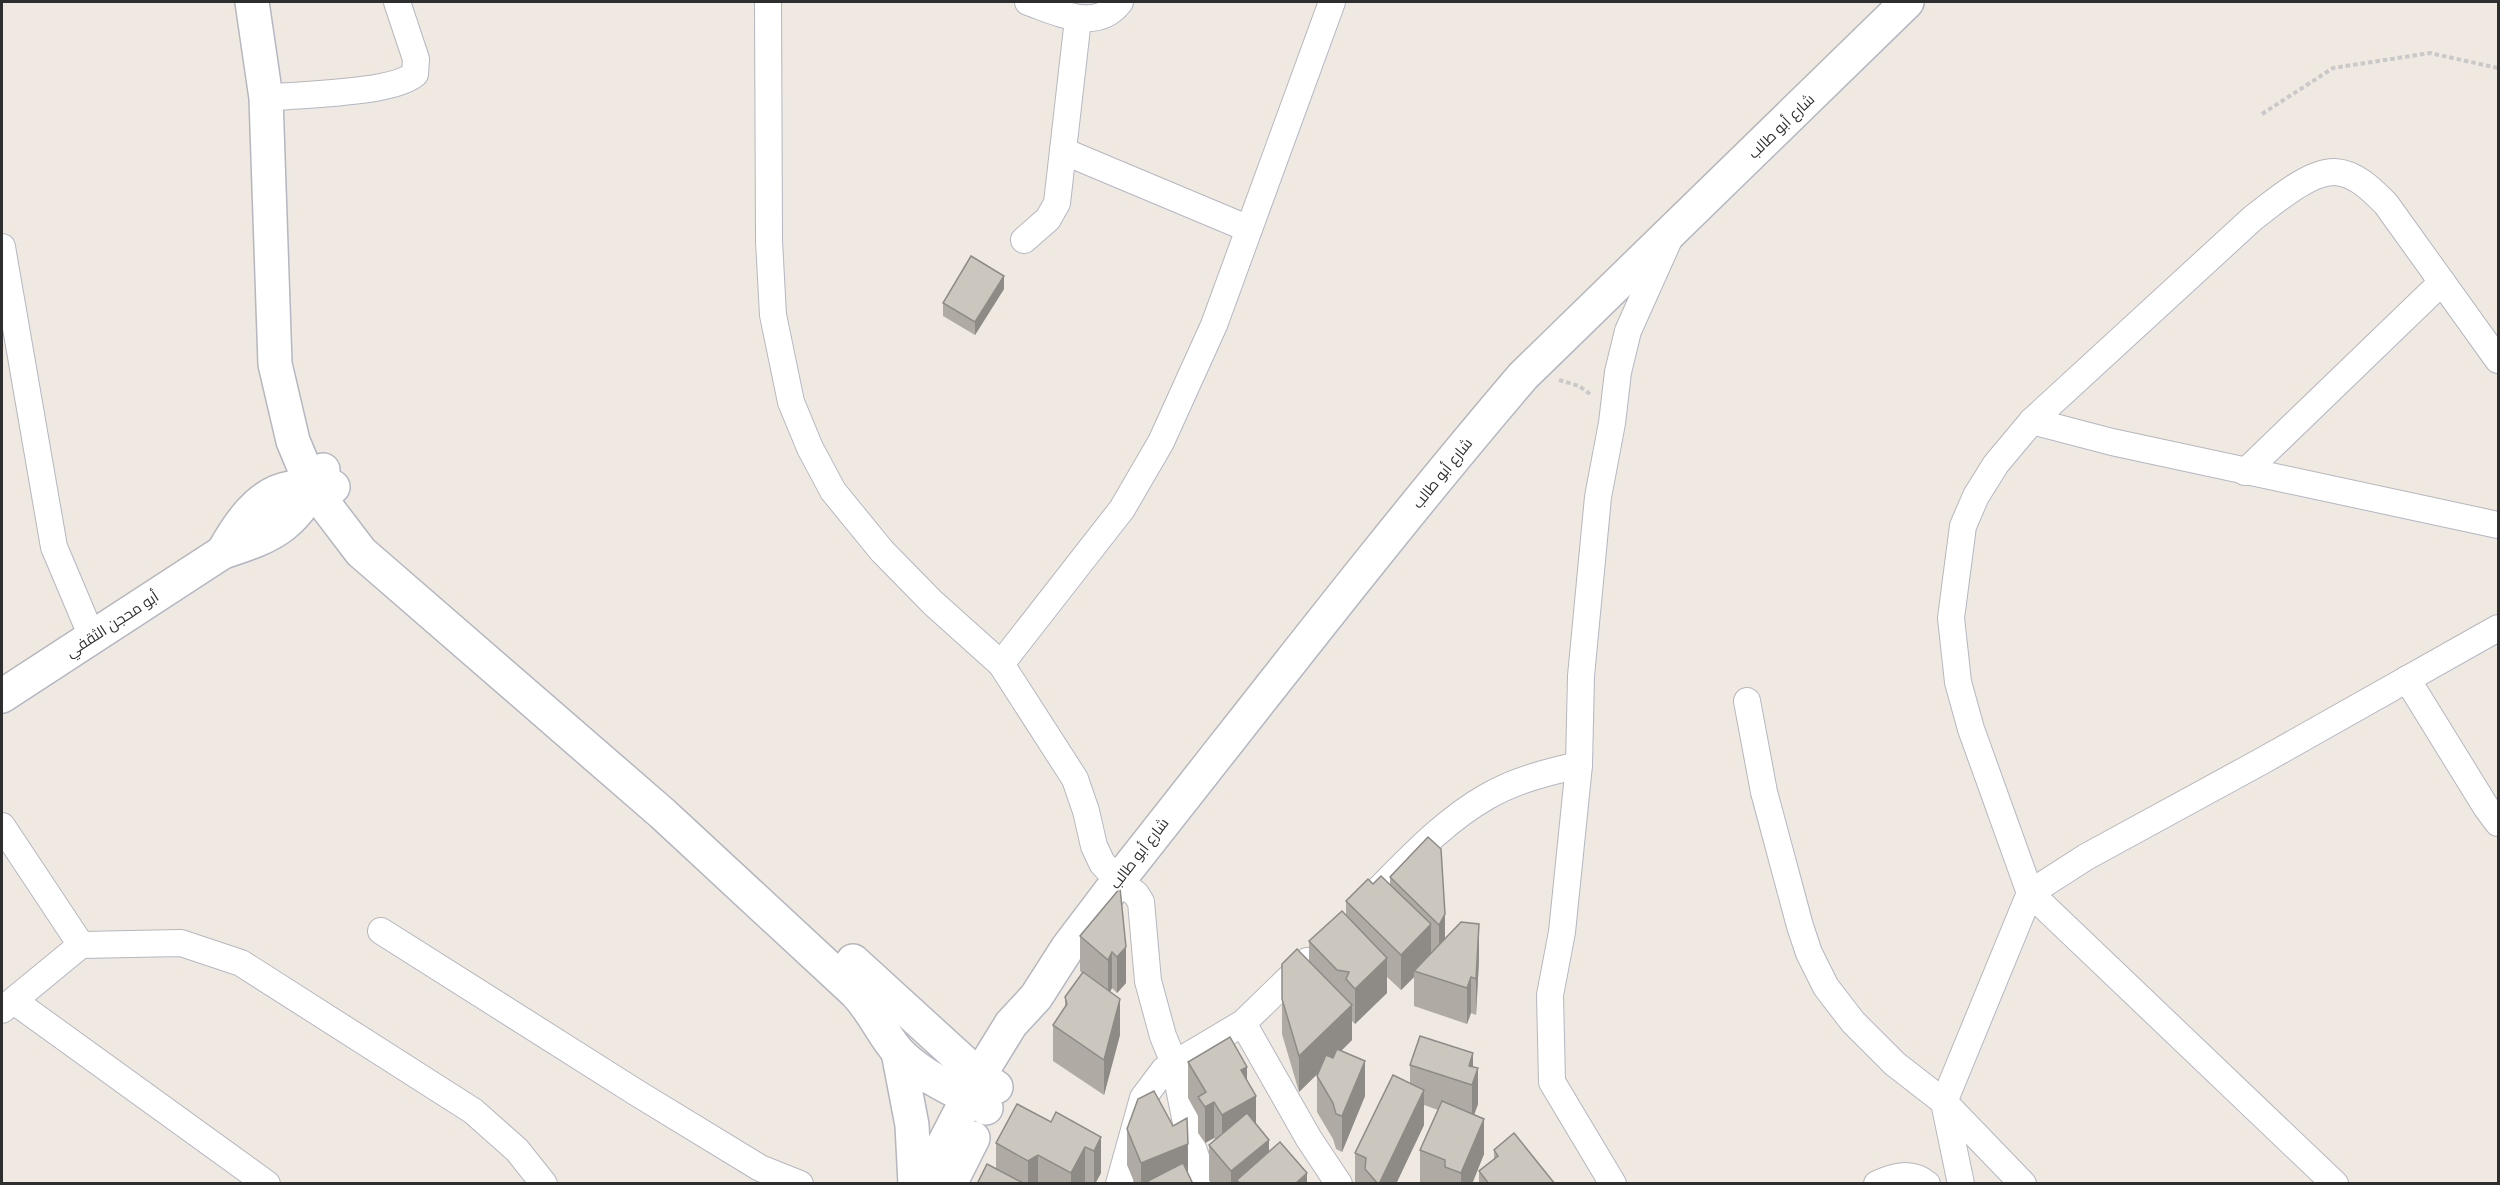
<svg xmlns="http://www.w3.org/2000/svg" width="2500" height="1185" viewBox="0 0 2500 1185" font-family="'Public Sans',Cairo,sans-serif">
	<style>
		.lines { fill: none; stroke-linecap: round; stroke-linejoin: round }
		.minor-casing { stroke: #b4b7c1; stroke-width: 28 }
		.tertiary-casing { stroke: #b4b7c1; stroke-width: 36 }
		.path { stroke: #c9c9c9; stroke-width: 4; stroke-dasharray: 4.5 3; stroke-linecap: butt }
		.minor { stroke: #fff; stroke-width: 26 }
		.tertiary { stroke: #fff; stroke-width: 33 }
		.wall { fill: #afaba4 }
		.shaded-wall { fill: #8e8b86 }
		.building { fill: #cbc7bf; stroke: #8e8b86; stroke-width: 1.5 }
		.labels { text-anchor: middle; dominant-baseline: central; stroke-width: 5; stroke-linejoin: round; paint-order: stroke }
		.street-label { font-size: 15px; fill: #2e2e2e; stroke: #fff }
	</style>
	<rect width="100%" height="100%" fill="#efe9e1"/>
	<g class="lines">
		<defs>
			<g id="minor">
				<polyline points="768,2 769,241 773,315 791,402 810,448 833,491 882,551 933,603 1001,664 1075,779 1086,811 1094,846 1102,863 1118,881 1136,894 1141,902 1148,981 1163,1036 1174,1063 1188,1133 1205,1184"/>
				<path d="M1028 2C1057 12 1096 33 1120 2"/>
				<path d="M266 98C300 94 392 94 415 74L416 59 397 2"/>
				<polyline points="1063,151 1249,229"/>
				<polyline points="1024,240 1048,219 1057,203 1078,19"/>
				<polyline points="2,247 54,547 92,637"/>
				<polyline points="2032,421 2112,442 2498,525"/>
				<polyline points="2245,472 2442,282"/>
				<polyline points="1001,664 1122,509 1161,442 1214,325 1332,2"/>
				<polyline points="2407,679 2486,807 2498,823"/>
				<polyline points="1747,701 1764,792 1800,926 1809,953 1826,987 1853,1022 1895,1064 1944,1102 2023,1184"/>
				<polyline points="2,826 81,945"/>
				<path d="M1363 905C1402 867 1440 823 1488 796 1516 780 1548 772 1579 765"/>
				<polyline points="381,931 637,1093 760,1168 800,1184"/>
				<polyline points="14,1001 267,1184"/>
				<polyline points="2,1010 81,945 181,943 241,963 473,1111 517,1150 544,1184"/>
				<polyline points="1243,1023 1309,1139 1339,1184"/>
				<polyline points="1119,1184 1143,1098 1164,1070 1243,1023 1307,961"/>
				<polyline points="1613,1184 1552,1082 1550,995 1562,932 1579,765 1581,676 1598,497 1612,423 1618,372 1628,331 1671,235"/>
				<path d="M1877 1184C1894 1176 1911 1171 1927 1184"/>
				<polyline points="1961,1184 1944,1102 2030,893 2086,857 2262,761 2498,628"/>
				<path d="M2335 1184 2030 893 1971 729 1958 682 1951 618 1963 526 1976 496 1996 464 2032 421 2253 218C2273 203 2309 171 2335 172 2356 173 2373 191 2386 204L2498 360"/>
			</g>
			<g id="tertiary">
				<path d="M252 2 266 98 275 364 293 441 313 489 361 552 663 814 855 992C873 1010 882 1034 899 1053 923 1078 957 1090 986 1108"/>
				<path d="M223 552C237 527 258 493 290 488 304 486 319 488 333 487"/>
				<path d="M2 696 223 552C280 534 295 524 323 470"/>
				<polyline points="853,961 979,1076 996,1087"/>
				<polyline points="898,1052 912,1125 915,1184"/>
				<path d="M923 1184 979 1076 1011 1024 1036 997 1068 947 1118 881C1252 712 1383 540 1523 376L1907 2"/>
				<polyline points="950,1184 973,1138"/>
			</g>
		</defs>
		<use href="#minor" class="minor-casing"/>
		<use href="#tertiary" class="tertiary-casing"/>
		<g class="path">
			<polyline points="2262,114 2333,68 2430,53 2498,68"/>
			<polyline points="1559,380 1579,386 1590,394"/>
		</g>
		<use href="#minor" class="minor"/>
		<use href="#tertiary" class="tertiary"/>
	</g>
	<g class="wall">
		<polygon points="1004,289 975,335 943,316 943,303"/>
		<polygon points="1428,837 1445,939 1479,960 1476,1015 1471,1013 1467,1024 1414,1006 1414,977 1401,990 1387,977 1387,993 1355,1024 1352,1021 1352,1040 1341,1051 1365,1096 1342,1152 1336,1149 1333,1139 1317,1112 1317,1076 1318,1073 1299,1092 1282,1034 1282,964 1309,961 1309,941 1346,915 1346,901 1373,884 1390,884 1390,877"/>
		<polygon points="1120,888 1126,983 1117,993 1112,988 1110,992 1120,1035 1104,1095 1053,1061 1053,1025 1065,1008 1065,997 1082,973 1080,971 1080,936"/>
		<polygon points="1188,1062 1247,1081 1256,1124 1269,1151 1307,1184 1211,1184 1209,1180 1209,1145 1215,1139 1214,1138 1205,1143 1198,1133 1198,1116 1188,1098"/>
		<polygon points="1410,1065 1473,1067 1478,1104 1474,1114 1484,1154 1472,1184 1420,1184 1420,1150 1438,1110 1424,1105 1424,1125 1396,1184 1355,1184 1355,1153 1410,1083"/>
		<polygon points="1051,1122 1101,1137 1101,1173 1095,1184 1087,1184 1085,1182 1084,1184 977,1184 996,1169 996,1143"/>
		<polygon points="1127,1129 1188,1173 1193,1184 1135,1184 1127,1165"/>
		<polygon points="1494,1150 1555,1184 1479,1184 1479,1171 1494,1159"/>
	</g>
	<g class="shaded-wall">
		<polygon points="1004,276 1004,289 975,335 975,322"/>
		<polygon points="1445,914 1445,950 1439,960 1439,925"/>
		<polygon points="1431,924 1431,960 1414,971 1414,977 1401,990 1401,955"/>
		<polygon points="1479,924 1479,960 1476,1015 1476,979"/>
		<polygon points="1126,947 1126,983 1117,993 1117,957"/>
		<polygon points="1112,952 1112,988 1108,996 1108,960"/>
		<polygon points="1387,958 1387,993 1355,1024 1355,989"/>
		<polygon points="1471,977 1471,1013 1467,1024 1467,988"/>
		<polygon points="1120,999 1120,1035 1104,1095 1104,1060"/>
		<polygon points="1352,1005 1352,1040 1299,1092 1299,1056"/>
		<polygon points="1473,1053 1473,1081 1478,1068 1478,1104 1472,1121 1472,1085 1469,1066"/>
		<polygon points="1365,1061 1365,1096 1342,1152 1342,1116"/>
		<polygon points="1247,1067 1247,1101 1256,1096 1256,1131 1222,1151 1222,1115 1241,1070"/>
		<polygon points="1424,1090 1424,1125 1396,1184 1379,1184"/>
		<polygon points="1214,1102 1214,1138 1205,1143 1205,1107"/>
		<polygon points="1484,1119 1484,1154 1472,1184 1461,1184 1461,1173"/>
		<polygon points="1101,1137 1101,1173 1095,1184 1094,1184 1094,1151"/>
		<polygon points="1269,1140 1269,1175 1237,1180 1237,1184 1231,1184 1231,1171"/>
		<polygon points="1188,1144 1188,1180 1148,1181 1148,1184 1141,1184 1141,1163"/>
		<polygon points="1085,1147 1085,1182 1084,1184 1071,1184 1071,1173"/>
		<polygon points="1038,1155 1038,1184 1028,1184 1028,1161"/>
		<polygon points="1307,1173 1307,1184 1295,1184"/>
	</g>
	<g class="building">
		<polygon points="971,256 1004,276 975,322 943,303"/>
		<polygon points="1428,837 1441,849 1445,914 1439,925 1390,877"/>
		<polygon points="1381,876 1431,924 1401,955 1346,901 1368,879 1373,884"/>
		<polygon points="1120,888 1126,947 1117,957 1112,952 1108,960 1080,936"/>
		<polygon points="1342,911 1387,958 1355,989 1346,979 1349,972 1337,970 1309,941"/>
		<polygon points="1461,922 1479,924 1476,979 1471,977 1467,988 1414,971"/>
		<polygon points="1297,949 1352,1005 1299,1056 1282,999 1282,964"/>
		<polygon points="1083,972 1120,999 1104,1060 1053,1025 1067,1004 1065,997"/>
		<polygon points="1420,1036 1473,1053 1469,1066 1478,1068 1472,1085 1410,1065"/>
		<polygon points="1230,1037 1247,1067 1241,1070 1256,1096 1222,1115 1214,1102 1205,1107 1198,1097 1206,1092 1188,1062"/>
		<polygon points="1337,1049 1365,1061 1342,1116 1336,1114 1333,1103 1317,1076 1326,1055 1333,1058"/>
		<polygon points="1393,1075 1424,1090 1379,1184 1378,1184 1365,1169 1366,1158 1355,1153"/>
		<polygon points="1154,1091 1173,1126 1187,1118 1188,1144 1141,1163 1127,1129 1138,1099"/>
		<polygon points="1442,1101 1484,1119 1461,1173 1445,1167 1445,1160 1420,1150"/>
		<polygon points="1017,1104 1051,1122 1056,1112 1101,1137 1094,1151 1085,1147 1071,1173 1038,1155 1028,1161 996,1143"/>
		<polygon points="1247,1113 1269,1140 1231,1171 1209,1145"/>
		<polygon points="1514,1133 1555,1184 1489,1184 1479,1171 1498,1156 1494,1150"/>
		<polygon points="1280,1142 1307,1173 1295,1184 1240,1184 1237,1180"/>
		<polygon points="1183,1163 1193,1184 1149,1184 1148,1181"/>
		<polygon points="987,1164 1025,1184 977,1184"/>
	</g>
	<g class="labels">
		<g class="street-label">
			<text transform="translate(1781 126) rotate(-44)">شارع أبو طالب</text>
			<text transform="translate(1442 473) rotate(-51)">شارع أبو طالب</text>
			<text transform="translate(112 624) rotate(-33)">أبو محجن الثقفي</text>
			<text transform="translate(1139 853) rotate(-52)">شارع أبو طالب</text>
		</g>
	</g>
	<rect width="2500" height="1185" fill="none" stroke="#2e2e2e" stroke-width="6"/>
</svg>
